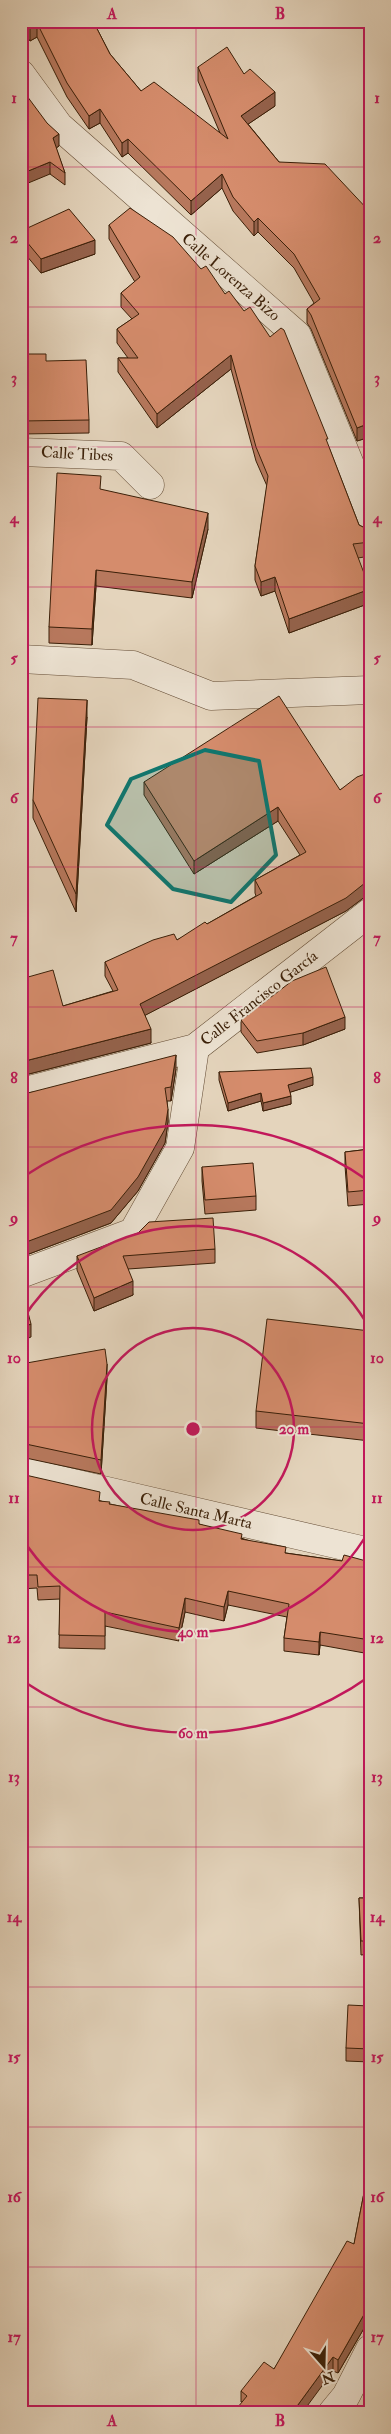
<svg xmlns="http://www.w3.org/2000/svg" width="391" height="2434" viewBox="0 0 391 2434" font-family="'IM FELL Double Pica',serif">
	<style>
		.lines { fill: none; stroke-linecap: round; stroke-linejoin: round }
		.minor-casing { stroke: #644c35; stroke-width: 29 }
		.minor { stroke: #ede3d3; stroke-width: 28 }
		.wall { fill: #b7785d; stroke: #3a1f08 }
		.shaded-wall { fill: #95624c; stroke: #3a1f08 }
		.building { fill: #d58c6c; stroke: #3a1f08 }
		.marked { fill: #0f766e; fill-opacity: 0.2; stroke: #0f766e; stroke-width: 4; stroke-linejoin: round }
		.grid { fill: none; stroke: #c2185b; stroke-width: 1; stroke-opacity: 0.55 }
		.ring { fill: none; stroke: #c2185b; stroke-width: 2.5 }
		.labels { text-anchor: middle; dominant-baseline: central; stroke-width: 4; stroke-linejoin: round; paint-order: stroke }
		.street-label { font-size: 16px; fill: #3a1f08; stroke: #ede3d3 }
		.centre { fill: #c2185b; stroke: #ede3d3; stroke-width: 2.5 }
		.ring-label { font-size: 15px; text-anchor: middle; font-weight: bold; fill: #c2185b; stroke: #ede3d3; stroke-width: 4; stroke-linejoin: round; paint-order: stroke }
		.neatline { fill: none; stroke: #c2185b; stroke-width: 2 }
		.grid-label { font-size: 16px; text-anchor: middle; font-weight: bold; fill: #c2185b }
	</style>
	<rect width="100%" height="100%" fill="#e4d4bc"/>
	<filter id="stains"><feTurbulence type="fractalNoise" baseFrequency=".004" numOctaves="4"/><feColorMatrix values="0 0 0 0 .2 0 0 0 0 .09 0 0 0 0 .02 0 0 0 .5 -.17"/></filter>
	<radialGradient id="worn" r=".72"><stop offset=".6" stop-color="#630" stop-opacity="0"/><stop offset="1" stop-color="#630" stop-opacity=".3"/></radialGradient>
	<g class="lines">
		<defs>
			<g id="minor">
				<polyline points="21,74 59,126 297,335 358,484 370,528"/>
				<polyline points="21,452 121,456 150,485"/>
				<polyline points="21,659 133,665 211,696 370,690"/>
				<polyline points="21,1092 195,1048 370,912"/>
				<polyline points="21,1274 133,1232 180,1148 195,1048"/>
				<polyline points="21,1471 370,1552"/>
				<polyline points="332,2413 346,2396 370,2349"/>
			</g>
		</defs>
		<use href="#minor" class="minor-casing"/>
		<use href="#minor" class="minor"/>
	</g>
	<g class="wall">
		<polygon points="21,21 93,21 110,54 141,91 220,133 198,81 198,67 244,74 275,106 248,124 279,162 370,212 370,437 357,441 311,329 307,323 307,309 314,303 294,268 258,232 254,236 233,211 222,188 191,215 128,153 122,157 100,123 89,129 67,97 37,37 30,41 21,28"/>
		<polygon points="21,92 59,146 56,148 65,173 65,185 50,174"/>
		<polygon points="109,225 328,445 359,525 367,529 370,529 370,556 358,558 370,603 289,633 275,591 261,596 255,580 255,566 267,486 256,461 231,369 157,428 118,372 118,358 128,358 117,343 117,329 132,319 121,307 121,293 135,282 109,239"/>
		<polygon points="21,231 95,254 41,273 21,249"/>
		<polygon points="21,354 46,361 89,420 89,433 21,434"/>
		<polygon points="101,490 208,529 192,598 96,586 92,645 49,643 49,627"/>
		<polygon points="87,717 76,912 33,818 33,800"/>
		<polygon points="370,772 370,893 346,911 145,1015 151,1043 21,1076 21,979 63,1006 113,991 105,976 105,962 177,940 207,924 256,896 255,893 255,880 300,855 278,821 194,874 144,795 144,782 340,790"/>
		<polygon points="241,1020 345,1029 303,1045 257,1053 241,1032"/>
		<polygon points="176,1069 171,1101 167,1101 168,1122 165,1143 138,1191 111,1223 21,1257 21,1094"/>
		<polygon points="219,1072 313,1085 290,1092 291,1104 263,1111 261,1101 228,1111 219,1080"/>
		<polygon points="370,1149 370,1204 348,1206 345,1166 345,1152"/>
		<polygon points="202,1167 256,1196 256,1210 205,1214 202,1181"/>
		<polygon points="215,1249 215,1263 128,1269 133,1295 94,1311 77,1270 77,1256"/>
		<polygon points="370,1331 370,1441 256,1428 256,1411"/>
		<polygon points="21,1364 107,1378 101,1474 21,1457"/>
		<polygon points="21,1474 110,1504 199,1524 286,1553 342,1561 370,1562 370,1654 320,1645 319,1655 284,1651 284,1638 287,1617 228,1605 224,1621 185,1612 179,1641 105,1626 105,1649 59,1648 60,1599 38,1600 37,1588 21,1589"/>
		<polygon points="370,1773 370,1833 365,1833 365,1819"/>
		<polygon points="359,1898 370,1898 370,1954 361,1955"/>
		<polygon points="370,1991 370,2062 346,2061 346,2048 369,2006"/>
		<polygon points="370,2162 370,2318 338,2373 333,2371 241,2402 241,2391 274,2369 354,2244"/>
	</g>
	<g class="shaded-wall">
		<polygon points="37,23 37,37 30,41 30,27"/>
		<polygon points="275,92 275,106 241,129 241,116"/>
		<polygon points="100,109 100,123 89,129 89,116"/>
		<polygon points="59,134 59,146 53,150 53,138"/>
		<polygon points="128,139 128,153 122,157 122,143"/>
		<polygon points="50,162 50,174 21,186 21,174"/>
		<polygon points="222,174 222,188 191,215 191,201"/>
		<polygon points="258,218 258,232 254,236 254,222"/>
		<polygon points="95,240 95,254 41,273 41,259"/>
		<polygon points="231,355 231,369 157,428 157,414"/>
		<polygon points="370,423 370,437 357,441 357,428"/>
		<polygon points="208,513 208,529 192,598 192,582"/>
		<polygon points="96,570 96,586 92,645 92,629"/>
		<polygon points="275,577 275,591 261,596 261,582"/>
		<polygon points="370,589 370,603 289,633 289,619"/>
		<polygon points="87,700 87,717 76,912 76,894"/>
		<polygon points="278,807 278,821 194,874 194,861"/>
		<polygon points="370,879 370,893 346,911 140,1018 140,1004"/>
		<polygon points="345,1017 345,1029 303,1045 303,1033"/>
		<polygon points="151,1029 151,1043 21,1076 21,1062"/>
		<polygon points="176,1055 176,1069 171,1101 171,1087"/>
		<polygon points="313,1077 313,1085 288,1093 288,1085"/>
		<polygon points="261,1093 261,1101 228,1111 228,1103"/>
		<polygon points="291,1096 291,1104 263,1111 263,1103"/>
		<polygon points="168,1109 168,1122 165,1143 138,1191 111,1223 21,1257 21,1244"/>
		<polygon points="133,1281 133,1295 94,1311 94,1298"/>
		<polygon points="31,1324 31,1337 21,1341 21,1328"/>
		<polygon points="107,1364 107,1378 101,1474 101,1460"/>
		<polygon points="228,1591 228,1605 224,1621 224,1607"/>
		<polygon points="185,1598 185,1612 179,1641 179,1628"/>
		<polygon points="320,1632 320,1645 319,1655 319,1642"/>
		<polygon points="370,2304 370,2318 338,2373 338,2360"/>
		<polygon points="333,2357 333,2371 302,2413 292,2413"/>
	</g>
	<g class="building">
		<polygon points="26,21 93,21 110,54 141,91 154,82 228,139 198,67 227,47 244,74 250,69 275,92 241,116 279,162 325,164 370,212 370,423 357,428 311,315 307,309 320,299 294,254 258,218 254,222 233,197 222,174 191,201 128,139 122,143 100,109 89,116 67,83 37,23 30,27"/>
		<polygon points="21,92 27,96 47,123 59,134 53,138 65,173 50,162 21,174"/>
		<polygon points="130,208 173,237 201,269 206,266 225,294 229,291 244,311 250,307 270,337 281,328 284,330 328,439 326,439 359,525 367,529 370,529 370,542 353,544 370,589 289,619 275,577 261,582 255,566 268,476 256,447 231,355 157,414 118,358 138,358 117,329 139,314 121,293 140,277 109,225"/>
		<polygon points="69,209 95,240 41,259 21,235 21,231"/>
		<polygon points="21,354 46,354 46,361 86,360 89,420 21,421"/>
		<polygon points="57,473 101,476 100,489 208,513 192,582 96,570 92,629 49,627"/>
		<polygon points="279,696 340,790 357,777 370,772 370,879 346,898 140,1004 151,1029 21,1062 21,979 53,970 63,1006 118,990 105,962 153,940 174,934 177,940 205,922 207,924 262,893 255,880 306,852 278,807 194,861 144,782"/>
		<polygon points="38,698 87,700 76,894 33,800"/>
		<polygon points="326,967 345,1017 303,1033 257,1041 241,1020 292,981"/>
		<polygon points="176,1055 171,1087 165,1088 168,1109 165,1129 138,1177 111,1210 21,1244 21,1094 24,1094"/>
		<polygon points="311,1068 313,1077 288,1085 291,1096 263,1103 261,1093 228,1103 219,1072"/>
		<polygon points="370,1149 370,1190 348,1192 345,1152"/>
		<polygon points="253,1163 256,1196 205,1200 202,1167"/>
		<polygon points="213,1218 215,1249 123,1256 133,1281 94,1298 77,1256 138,1233 149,1222"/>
		<polygon points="21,1286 31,1324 21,1328"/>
		<polygon points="267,1319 370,1331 370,1424 256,1411"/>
		<polygon points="105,1349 107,1364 101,1460 21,1443 21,1364"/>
		<polygon points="21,1474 100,1492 99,1501 110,1502 109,1504 199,1520 199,1524 242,1534 241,1539 286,1547 285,1553 342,1561 344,1555 370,1562 370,1640 320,1632 319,1642 284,1638 289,1604 228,1591 224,1607 185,1598 179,1628 105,1612 105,1636 59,1635 60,1586 38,1587 37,1575 21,1575"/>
		<polygon points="368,1772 370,1773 370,1819 365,1819"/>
		<polygon points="359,1898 370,1898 370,1941 361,1941"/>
		<polygon points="370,1991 370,2049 346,2048 348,2005 369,2006"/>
		<polygon points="370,2162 370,2304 338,2360 333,2357 292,2413 233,2413 247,2396 241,2391 264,2362 274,2369 347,2241 354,2244"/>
	</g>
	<path class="marked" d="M205 750 259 761 276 855 231 902 173 889 107 825 131 779Z"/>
	<path class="grid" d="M196 21V2413M21 167H370M21 307H370M21 447H370M21 587H370M21 727H370M21 867H370M21 1007H370M21 1147H370M21 1287H370M21 1427H370M21 1567H370M21 1707H370M21 1847H370M21 1987H370M21 2127H370M21 2267H370"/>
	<g class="ring">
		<circle cx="193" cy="1429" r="101"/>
		<path d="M370 1529A203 203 0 0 1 22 1538M22 1320A203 203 0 0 1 370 1329"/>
		<path d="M370 1676A304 304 0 0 1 23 1681M23 1177A304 304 0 0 1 370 1182"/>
	</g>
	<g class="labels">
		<g class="street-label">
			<text transform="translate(231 277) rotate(41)">Calle Lorenza Bizo</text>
			<text transform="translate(77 454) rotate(3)">Calle Tibes</text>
			<text transform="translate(259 998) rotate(-38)">Calle Francisco García</text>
			<text transform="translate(196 1511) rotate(13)">Calle Santa Marta</text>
		</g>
	</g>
	<circle cx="193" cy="1429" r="8" class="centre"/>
	<g class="ring-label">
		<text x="294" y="1434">20 m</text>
		<text x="193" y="1637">40 m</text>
		<text x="193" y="1738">60 m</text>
	</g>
	<rect width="391" height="2434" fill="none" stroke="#e4d4bc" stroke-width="55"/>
	<g transform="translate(324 2366) rotate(160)" stroke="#ede3d3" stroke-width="4" paint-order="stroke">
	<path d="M0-4L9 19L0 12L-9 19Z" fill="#3a1f08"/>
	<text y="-8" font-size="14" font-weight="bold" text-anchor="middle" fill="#3a1f08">N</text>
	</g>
	<rect x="28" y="28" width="336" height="2378" class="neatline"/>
	<g class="grid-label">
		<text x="112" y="19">A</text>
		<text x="280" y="19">B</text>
		<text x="14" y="103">1</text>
		<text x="377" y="103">1</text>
		<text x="14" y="243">2</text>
		<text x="377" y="243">2</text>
		<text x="14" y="383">3</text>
		<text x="377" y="383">3</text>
		<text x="14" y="523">4</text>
		<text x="377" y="523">4</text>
		<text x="14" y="663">5</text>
		<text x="377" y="663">5</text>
		<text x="14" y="803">6</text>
		<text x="377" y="803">6</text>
		<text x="14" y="943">7</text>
		<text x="377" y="943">7</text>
		<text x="14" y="1083">8</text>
		<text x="377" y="1083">8</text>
		<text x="14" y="1223">9</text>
		<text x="377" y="1223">9</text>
		<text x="14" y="1363">10</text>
		<text x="377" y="1363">10</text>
		<text x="14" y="1503">11</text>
		<text x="377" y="1503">11</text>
		<text x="14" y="1643">12</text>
		<text x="377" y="1643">12</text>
		<text x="14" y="1782">13</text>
		<text x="377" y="1782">13</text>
		<text x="14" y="1922">14</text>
		<text x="377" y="1922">14</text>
		<text x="14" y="2062">15</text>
		<text x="377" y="2062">15</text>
		<text x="14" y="2202">16</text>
		<text x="377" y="2202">16</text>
		<text x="14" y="2342">17</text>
		<text x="377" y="2342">17</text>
		<text x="112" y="2426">A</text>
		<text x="280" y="2426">B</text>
	</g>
	<rect width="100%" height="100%" filter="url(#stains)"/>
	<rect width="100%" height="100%" fill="url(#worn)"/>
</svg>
